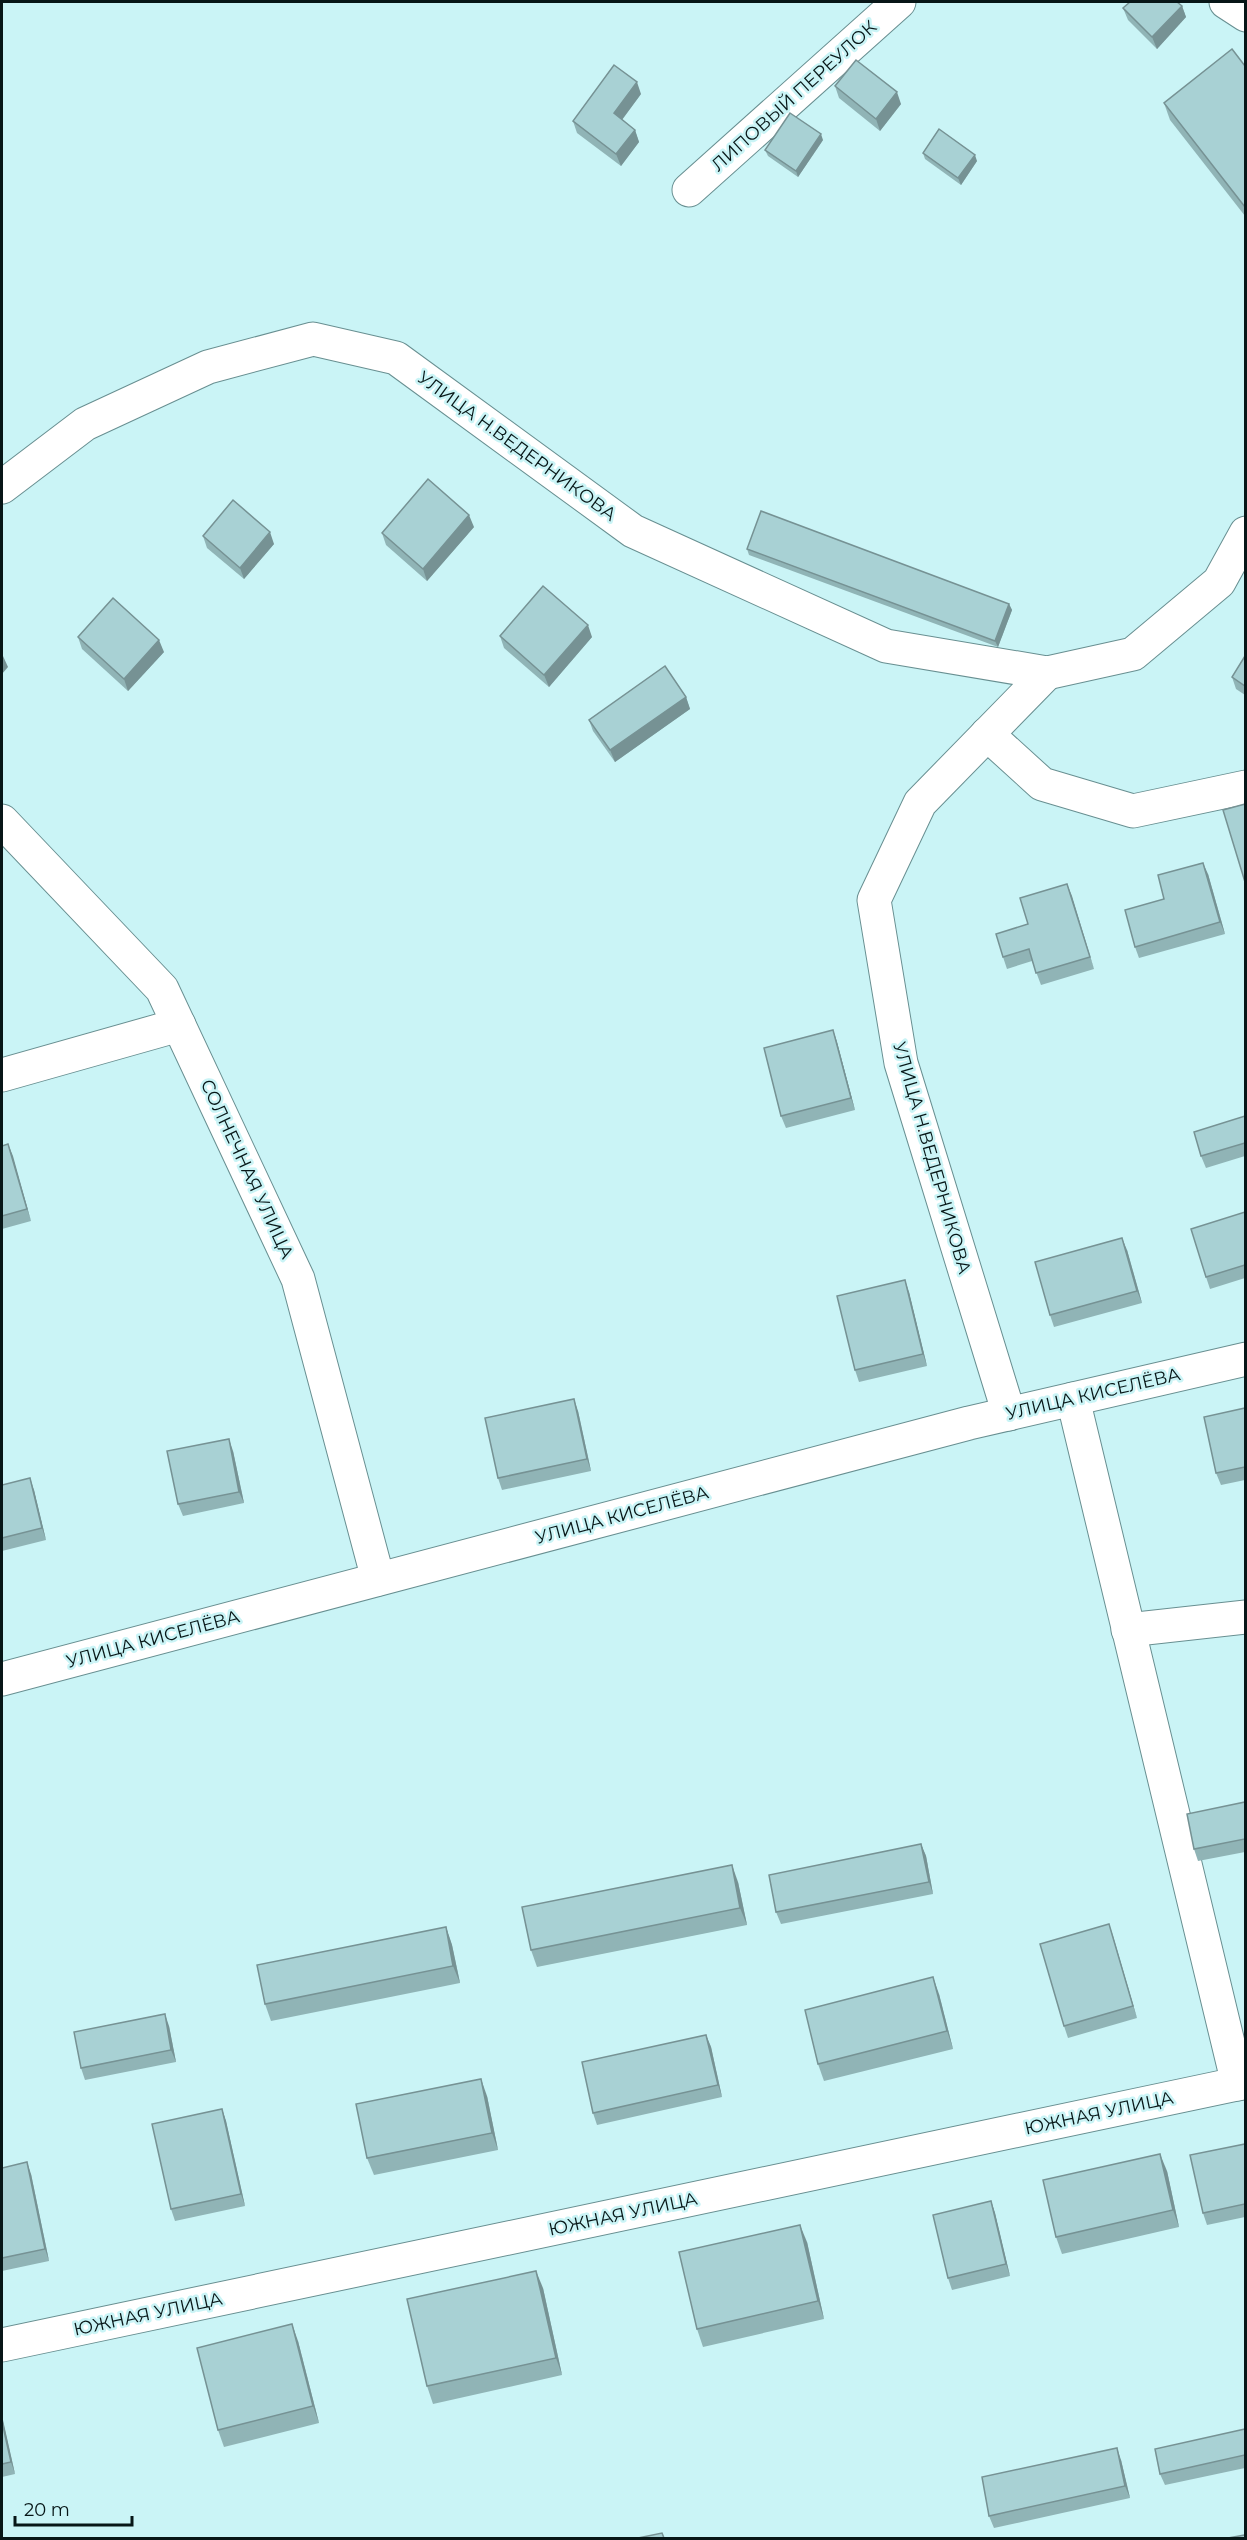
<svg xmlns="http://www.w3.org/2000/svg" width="1247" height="2540" viewBox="0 0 1247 2540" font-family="Montserrat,sans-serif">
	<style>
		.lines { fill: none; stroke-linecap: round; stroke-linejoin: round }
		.minor-casing { stroke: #688f91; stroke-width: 35 }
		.minor { stroke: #fff; stroke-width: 33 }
		.wall { fill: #90b4b6 }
		.shaded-wall { fill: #769294 }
		.building { fill: #a8d1d4; stroke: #769294; stroke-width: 1.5 }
		.labels { text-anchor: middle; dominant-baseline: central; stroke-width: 5; stroke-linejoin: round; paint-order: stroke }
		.street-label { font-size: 18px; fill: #071617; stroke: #caf4f6 }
	</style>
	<rect width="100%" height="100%" fill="#caf4f6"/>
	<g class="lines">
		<defs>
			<g id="minor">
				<polyline points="1226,2 1246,15"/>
				<polyline points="689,190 899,2"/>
				<polyline points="2,487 85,424 208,367 313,339 396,358 633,531 886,646 1047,673 1133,654 1219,582 1246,533"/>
				<polyline points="987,734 1042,784 1133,811 1246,787"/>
				<polyline points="2,821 162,989 298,1279 378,1579"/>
				<polyline points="2,1075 179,1025"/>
				<polyline points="1073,1399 1238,2084"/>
				<polyline points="1009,1414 901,1063 874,900 920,803 1047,673"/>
				<polyline points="1128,1630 1246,1617"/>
				<polyline points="2,1679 969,1423 1246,1359"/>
				<polyline points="2,2345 1246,2082"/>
			</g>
		</defs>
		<use href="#minor" class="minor-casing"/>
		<use href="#minor" class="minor"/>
	</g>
	<g class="wall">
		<polygon points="1182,6 1186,17 1157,49 1128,20 1123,8"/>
		<polygon points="1245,66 1245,216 1170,120 1164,103"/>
		<polygon points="835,86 901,104 880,131 839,98"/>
		<polygon points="641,94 622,120 635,130 639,142 621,166 577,133 573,121"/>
		<polygon points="823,140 798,177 768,156 765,150"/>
		<polygon points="923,153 977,161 961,185 925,159"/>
		<polygon points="474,527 427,581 386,545 382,533"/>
		<polygon points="203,536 274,544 244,579 207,548"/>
		<polygon points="747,549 1009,604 1012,610 998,647 749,555"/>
		<polygon points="500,636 592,637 549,687 504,648"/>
		<polygon points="78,637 164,652 128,691 82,649"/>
		<polygon points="1245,656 1245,695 1236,689 1232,677"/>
		<polygon points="686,697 690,709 615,762 593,731 589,720"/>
		<polygon points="1208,874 1225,934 1139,958 1135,947 1164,899"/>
		<polygon points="1067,884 1094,969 1041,985 1032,961 1007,969 1003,957 1028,924"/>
		<polygon points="833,1030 837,1042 855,1110 786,1128 781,1116"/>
		<polygon points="1245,1116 1245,1156 1206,1168 1201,1156"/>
		<polygon points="8,1144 31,1221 2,1229 2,1146"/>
		<polygon points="1245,1212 1245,1278 1210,1289 1206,1277"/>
		<polygon points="1127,1250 1142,1303 1054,1327 1050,1315"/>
		<polygon points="909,1292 927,1366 859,1382 855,1370"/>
		<polygon points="1245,1408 1245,1480 1221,1485 1216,1473"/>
		<polygon points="578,1411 591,1471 502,1490 498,1478"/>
		<polygon points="233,1451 244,1503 183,1516 178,1504"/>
		<polygon points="2,1485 34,1490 46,1540 2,1551"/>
		<polygon points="1245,1802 1245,1852 1198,1861 1194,1849"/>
		<polygon points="921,1844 926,1856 933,1894 781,1924 776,1912"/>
		<polygon points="738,1882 747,1925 537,1967 531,1950"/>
		<polygon points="1109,1924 1137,2018 1068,2038 1064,2026"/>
		<polygon points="446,1927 452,1945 460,1983 271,2021 265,2004"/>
		<polygon points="939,1994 953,2049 824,2081 818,2064"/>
		<polygon points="169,2026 176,2062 85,2080 81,2068"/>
		<polygon points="706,2035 711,2047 722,2097 597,2125 593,2113"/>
		<polygon points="487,2096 498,2150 374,2175 367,2158"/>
		<polygon points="222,2109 226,2121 245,2206 175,2221 171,2209"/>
		<polygon points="1245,2144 1245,2217 1207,2225 1203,2213"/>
		<polygon points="2,2168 31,2174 49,2261 2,2271"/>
		<polygon points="1167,2171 1179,2227 1062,2254 1056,2237"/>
		<polygon points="991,2201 995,2213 1010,2276 952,2290 948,2278"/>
		<polygon points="807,2242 824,2319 703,2347 697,2329"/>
		<polygon points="543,2288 562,2375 433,2404 427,2386"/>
		<polygon points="298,2341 319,2423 224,2447 218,2430"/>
		<polygon points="2,2417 15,2474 2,2477"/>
		<polygon points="1245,2429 1245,2468 1165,2485 1160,2474"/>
		<polygon points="1121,2460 1130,2498 994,2528 989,2516"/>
	</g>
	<g class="shaded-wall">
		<polygon points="1182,6 1186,17 1157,49 1152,37"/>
		<polygon points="637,82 641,94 618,125 614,113"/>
		<polygon points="897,92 901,104 880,131 876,119"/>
		<polygon points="635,130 639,142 621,166 616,154"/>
		<polygon points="821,134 823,140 798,177 796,171"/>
		<polygon points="975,155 977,161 961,185 958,178"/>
		<polygon points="469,515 474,527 427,581 423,569"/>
		<polygon points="270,532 274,544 244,579 240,568"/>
		<polygon points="1009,604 1012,610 998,647 995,641"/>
		<polygon points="588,625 592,637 549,687 544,675"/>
		<polygon points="159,640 164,652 128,691 124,679"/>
		<polygon points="3,656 8,667 2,674 2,658"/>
		<polygon points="686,697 690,709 615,762 610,750"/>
		<polygon points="1203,863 1208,874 1225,934 1220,922"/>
		<polygon points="1067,884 1072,896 1094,969 1090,957"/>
		<polygon points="833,1030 837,1042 855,1110 851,1098"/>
		<polygon points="8,1144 13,1156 31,1221 27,1209"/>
		<polygon points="1122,1238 1127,1250 1142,1303 1137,1291"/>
		<polygon points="905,1280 909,1292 927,1366 923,1354"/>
		<polygon points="574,1399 578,1411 591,1471 587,1459"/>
		<polygon points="229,1439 233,1451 244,1503 239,1492"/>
		<polygon points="30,1478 34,1490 46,1540 42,1528"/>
		<polygon points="921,1844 926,1856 933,1894 929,1882"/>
		<polygon points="732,1865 738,1882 747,1925 740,1908"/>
		<polygon points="1109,1924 1113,1936 1137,2018 1133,2006"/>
		<polygon points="446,1927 452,1945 460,1983 453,1966"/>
		<polygon points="933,1977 939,1994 953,2049 947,2031"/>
		<polygon points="165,2014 169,2026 176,2062 171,2050"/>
		<polygon points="706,2035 711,2047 722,2097 718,2085"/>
		<polygon points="481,2079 487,2096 498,2150 492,2133"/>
		<polygon points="222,2109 226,2121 245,2206 241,2194"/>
		<polygon points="1160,2154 1167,2171 1179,2227 1173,2210"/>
		<polygon points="27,2162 31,2174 49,2261 45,2249"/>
		<polygon points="991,2201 995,2213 1010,2276 1006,2264"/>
		<polygon points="800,2225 807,2242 824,2319 818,2301"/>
		<polygon points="536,2271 543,2288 562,2375 556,2358"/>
		<polygon points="292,2324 298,2341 319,2423 313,2406"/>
		<polygon points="2,2417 3,2420 15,2474 11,2462 2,2422"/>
		<polygon points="1117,2448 1121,2460 1130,2498 1125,2486"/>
	</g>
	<g class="building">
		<polygon points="1130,2 1177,2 1182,6 1152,37 1123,8"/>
		<polygon points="1232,49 1245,66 1245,207 1164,103"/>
		<polygon points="856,60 897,92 876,119 835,86"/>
		<polygon points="614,65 637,82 614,113 635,130 616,154 573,121"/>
		<polygon points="790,113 821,134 796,171 765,150"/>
		<polygon points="939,129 975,155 958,178 923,153"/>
		<polygon points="428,479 469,515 423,569 382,533"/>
		<polygon points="233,500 270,532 240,568 203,536"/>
		<polygon points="761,511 1009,604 995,641 747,549"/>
		<polygon points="543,586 588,625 544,675 500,636"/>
		<polygon points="113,598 159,640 124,679 78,637"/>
		<polygon points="1245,656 1245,686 1232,677"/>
		<polygon points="665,666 686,697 610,750 589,720"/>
		<polygon points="1245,804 1245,882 1223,810"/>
		<polygon points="1203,863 1220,922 1135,947 1125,910 1164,899 1158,875"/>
		<polygon points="1067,884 1090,957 1036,973 1029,949 1003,957 996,934 1028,924 1020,898"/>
		<polygon points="833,1030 851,1098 781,1116 764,1048"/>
		<polygon points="1245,1116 1245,1143 1201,1156 1194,1132"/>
		<polygon points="8,1144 27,1209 2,1216 2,1146"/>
		<polygon points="1245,1212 1245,1265 1206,1277 1191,1229"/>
		<polygon points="1122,1238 1137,1291 1050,1315 1035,1262"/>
		<polygon points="905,1280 923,1354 855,1370 837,1296"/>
		<polygon points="574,1399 587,1459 498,1478 485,1418"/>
		<polygon points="1245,1408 1245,1467 1216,1473 1204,1417"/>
		<polygon points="229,1439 239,1492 178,1504 167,1451"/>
		<polygon points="30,1478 42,1528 2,1538 2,1485"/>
		<polygon points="1245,1802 1245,1839 1194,1849 1187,1814"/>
		<polygon points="921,1844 929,1882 776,1912 769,1875"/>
		<polygon points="732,1865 740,1908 531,1950 522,1907"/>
		<polygon points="1109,1924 1133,2006 1064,2026 1040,1944"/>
		<polygon points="446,1927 453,1966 265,2004 257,1965"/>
		<polygon points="933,1977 947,2031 818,2064 805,2010"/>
		<polygon points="165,2014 171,2050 81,2068 74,2032"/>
		<polygon points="706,2035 718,2085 593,2113 582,2062"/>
		<polygon points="481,2079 492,2133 367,2158 356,2104"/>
		<polygon points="222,2109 241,2194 171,2209 152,2124"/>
		<polygon points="1245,2144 1245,2204 1203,2213 1190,2155"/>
		<polygon points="1160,2154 1173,2210 1056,2237 1043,2180"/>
		<polygon points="27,2162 45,2249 2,2258 2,2168"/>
		<polygon points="991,2201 1006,2264 948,2278 933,2215"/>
		<polygon points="800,2225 818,2301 697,2329 679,2252"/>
		<polygon points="536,2271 556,2358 427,2386 407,2299"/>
		<polygon points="292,2324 313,2406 218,2430 197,2348"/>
		<polygon points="2,2422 11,2462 2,2464"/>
		<polygon points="1245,2429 1245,2455 1160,2474 1155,2449"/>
		<polygon points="1117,2448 1125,2486 989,2516 982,2477"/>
		<polygon points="662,2533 664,2538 638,2538"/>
		<polygon points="1245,2535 1245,2538 1228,2538"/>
	</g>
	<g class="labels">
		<g class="street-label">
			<text transform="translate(794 96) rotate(-42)">ЛИПОВЫЙ ПЕРЕУЛОК</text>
			<text transform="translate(517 446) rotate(36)">УЛИЦА Н.ВЕДЕРНИКОВА</text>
			<text transform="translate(932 1158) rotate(74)">УЛИЦА Н.ВЕДЕРНИКОВА</text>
			<text transform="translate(247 1169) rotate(65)">СОЛНЕЧНАЯ УЛИЦА</text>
			<text transform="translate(1093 1394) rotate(-13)">УЛИЦА КИСЕЛЁВА</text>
			<text transform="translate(622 1515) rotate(-15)">УЛИЦА КИСЕЛЁВА</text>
			<text transform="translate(153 1639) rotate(-15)">УЛИЦА КИСЕЛЁВА</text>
			<text transform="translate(1099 2113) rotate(-12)">ЮЖНАЯ УЛИЦА</text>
			<text transform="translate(623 2214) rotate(-12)">ЮЖНАЯ УЛИЦА</text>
			<text transform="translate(148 2314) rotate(-12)">ЮЖНАЯ УЛИЦА</text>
		</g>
	</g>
	<rect width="1247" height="2540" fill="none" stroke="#071617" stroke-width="6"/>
	<path d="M15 2516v9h117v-9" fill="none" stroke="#071617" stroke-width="3"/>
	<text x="24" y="2516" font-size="18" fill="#071617" stroke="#caf4f6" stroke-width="4.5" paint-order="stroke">20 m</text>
</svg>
